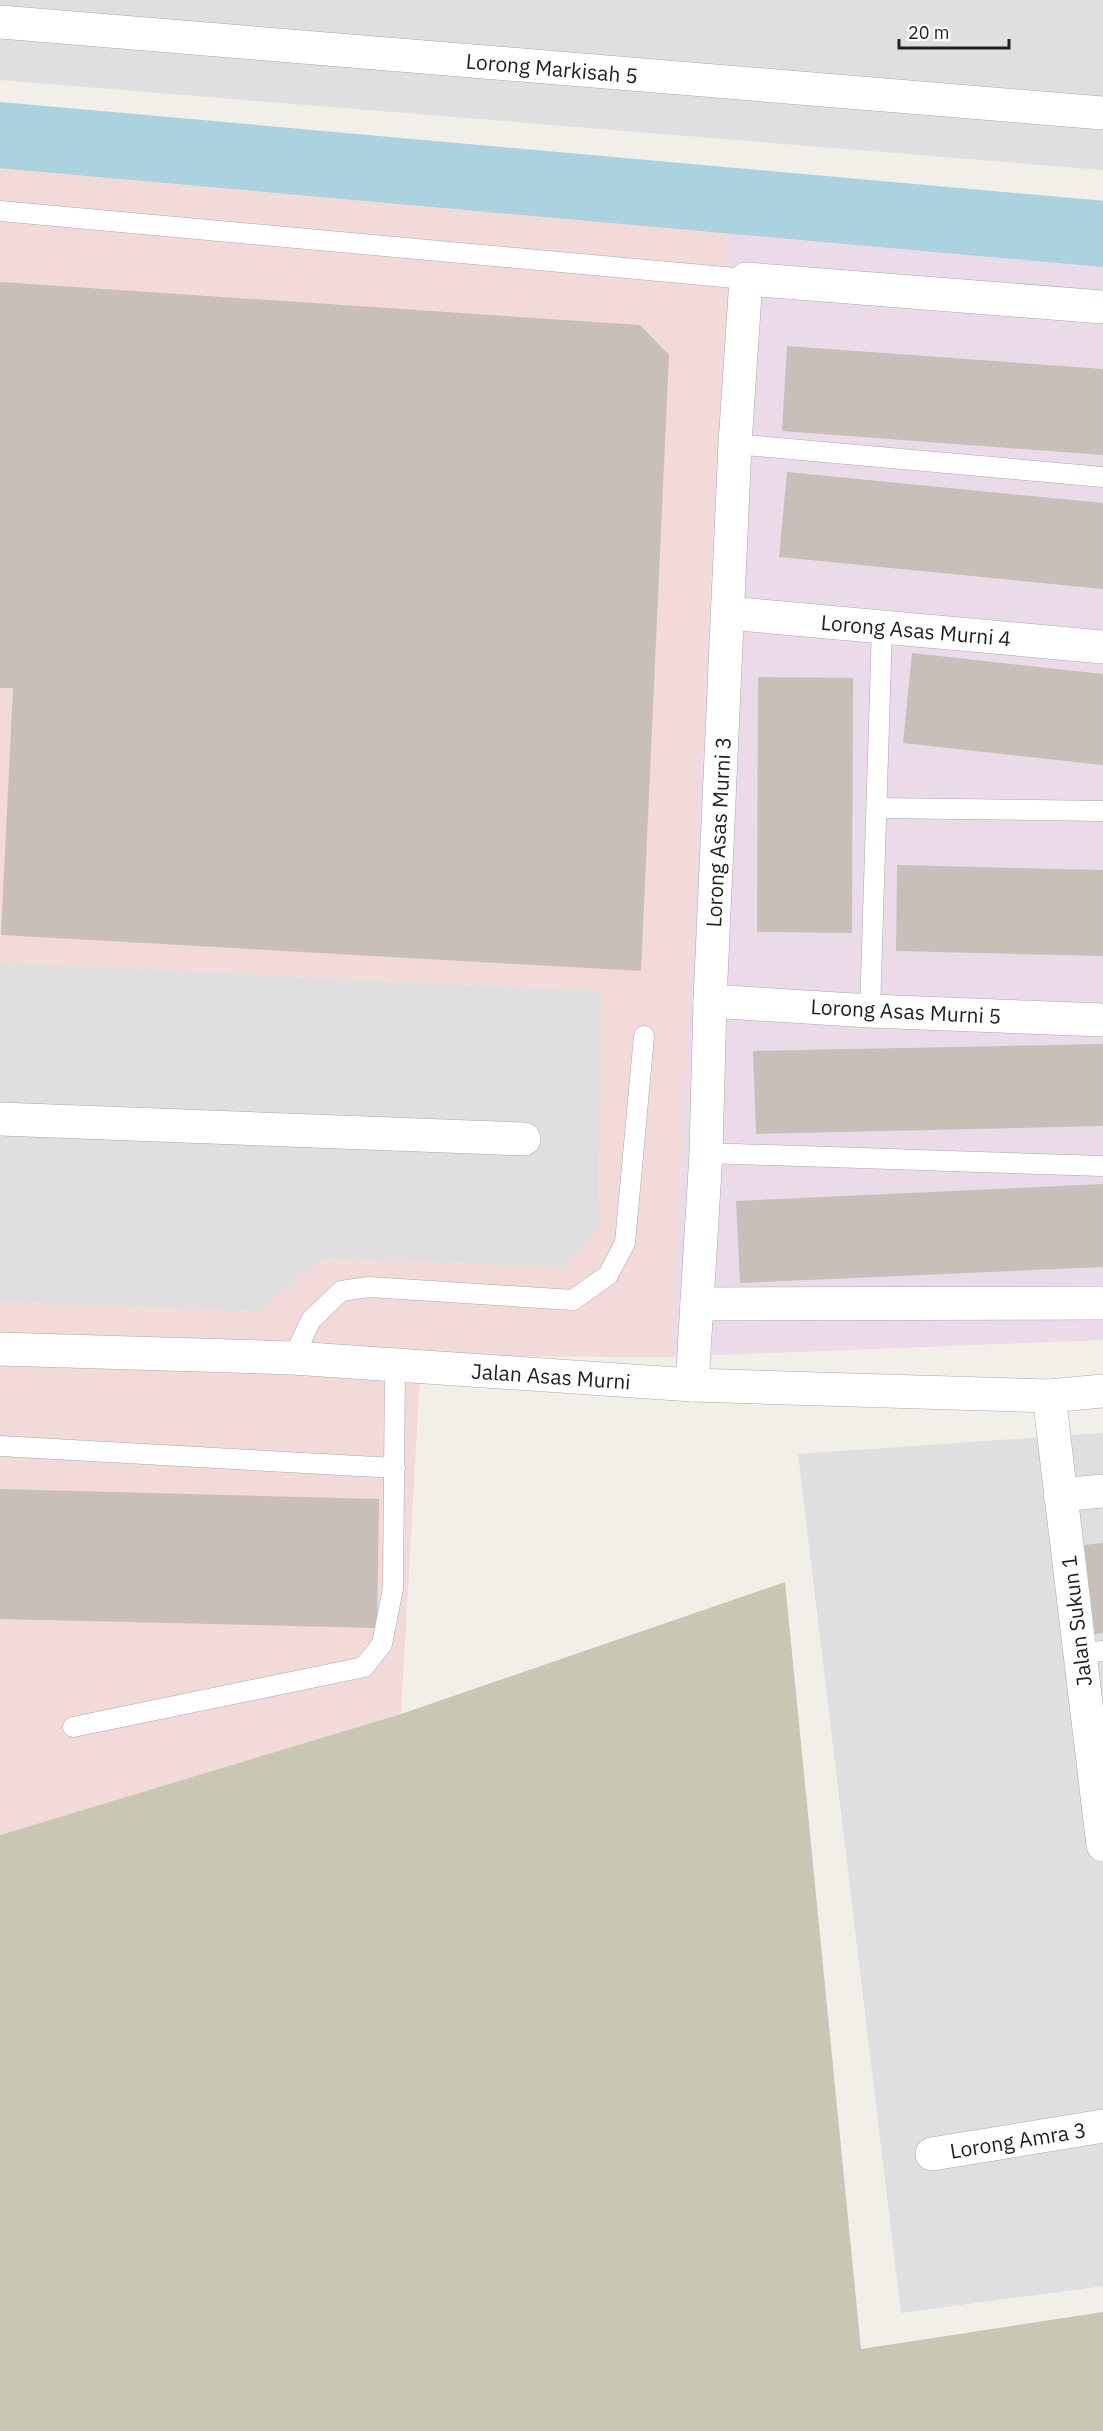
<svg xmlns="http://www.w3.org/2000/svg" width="1103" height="2431" viewBox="0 0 1103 2431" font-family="'IBM Plex Sans',sans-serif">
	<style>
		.residential { fill: #e0dfdf }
		.commercial { fill: #f2dad9 }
		.industrial { fill: #ebdbe8 }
		.construction { fill: #c7c7b4 }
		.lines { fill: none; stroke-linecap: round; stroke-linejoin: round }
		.river { stroke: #aad3df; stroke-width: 66 }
		.building { fill: #c7bfb8 }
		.service-casing { stroke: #a9a9a9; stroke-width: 21 }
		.minor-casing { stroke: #a9a9a9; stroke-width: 34 }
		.service { stroke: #fff; stroke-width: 20 }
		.minor { stroke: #fff; stroke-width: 33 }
		.labels { text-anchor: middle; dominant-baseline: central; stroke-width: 5; stroke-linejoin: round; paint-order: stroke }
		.street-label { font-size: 21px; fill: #222; stroke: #fff }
	</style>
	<rect width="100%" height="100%" fill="#f2efe9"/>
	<g class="residential">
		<polygon points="0,0 1103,0 1103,170 0,80"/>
		<polygon points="0,962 601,991 599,1226 566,1267 321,1259 259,1312 0,1302"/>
		<polygon points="1103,1433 1103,2286 901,2313 798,1454"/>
	</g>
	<polygon class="commercial" points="0,143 730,219 671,1357 421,1356 401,1714 0,1835 0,1302 259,1312 320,1259 566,1267 599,1225 601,991 0,962"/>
	<polygon class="industrial" points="730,219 1103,257 1103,1340 671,1357"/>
	<polygon class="construction" points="785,1582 861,2349 1103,2312 1103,2431 0,2431 0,1835 401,1714"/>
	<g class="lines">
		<polyline class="river" points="0,135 1103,234"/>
	</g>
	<g class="building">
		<polygon points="0,282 640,325 669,355 641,971 1,935 13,688 0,688"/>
		<polygon points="787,346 1103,369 1103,455 782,431"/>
		<polygon points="787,472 1103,503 1103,589 779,557"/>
		<polygon points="912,653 1103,674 1103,765 903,743"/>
		<polygon points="758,677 853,678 852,933 757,932"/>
		<polygon points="897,865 1103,870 1103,956 896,951"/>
		<polygon points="1103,1044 1103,1126 756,1134 753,1051"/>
		<polygon points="1103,1184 1103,1267 740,1283 736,1201"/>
		<polygon points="0,1489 379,1499 377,1628 0,1619"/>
		<polygon points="1103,1543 1103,1633 1095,1634 1084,1545"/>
	</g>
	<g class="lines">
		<defs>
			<g id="service">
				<polyline points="0,211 746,279"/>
				<polyline points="735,444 1103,477"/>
				<polyline points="877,808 1103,811"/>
				<polyline points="870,1011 882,628"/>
				<polyline points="706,1153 1103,1166"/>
				<polyline points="293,1358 311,1320 341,1291 369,1287 573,1300 608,1275 625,1243 644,1036"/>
				<polyline points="0,1446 395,1468"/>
				<polyline points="1080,1653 1103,1651"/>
				<polyline points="73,1727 364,1667 382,1644 393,1588 395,1366"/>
			</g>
			<g id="minor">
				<polyline points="0,22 1103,113"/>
				<polyline points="728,613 1103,647"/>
				<polyline points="710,1001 870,1011 1103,1020"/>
				<polyline points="0,1119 524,1139"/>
				<polyline points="697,1304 1103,1303"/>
				<polyline points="0,1349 293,1358 692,1385 1049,1396 1103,1391"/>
				<polyline points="692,1385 706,1153 710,1001 735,444 746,279 1103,307"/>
				<polyline points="1049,1396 1103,1845"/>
				<polyline points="1060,1495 1103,1491"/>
				<polyline points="932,2154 1103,2126"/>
			</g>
		</defs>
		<use href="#service" class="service-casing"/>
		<use href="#minor" class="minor-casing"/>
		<use href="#service" class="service"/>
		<use href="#minor" class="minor"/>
	</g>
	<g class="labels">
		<g class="street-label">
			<text transform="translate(552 68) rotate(5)">Lorong Markisah 5</text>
			<text transform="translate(916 630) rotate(5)">Lorong Asas Murni 4</text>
			<text transform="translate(718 832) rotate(-87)">Lorong Asas Murni 3</text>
			<text transform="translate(906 1011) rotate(3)">Lorong Asas Murni 5</text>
			<text transform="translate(551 1376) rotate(4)">Jalan Asas Murni</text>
			<text transform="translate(1076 1621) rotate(-97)">Jalan Sukun 1</text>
			<text transform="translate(1018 2140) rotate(-9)">Lorong Amra 3</text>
		</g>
	</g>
	<path d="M899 39v9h110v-9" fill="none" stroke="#222222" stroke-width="3"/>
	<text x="908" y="39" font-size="18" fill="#222222" stroke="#ffffff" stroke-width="4.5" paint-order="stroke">20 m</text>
</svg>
